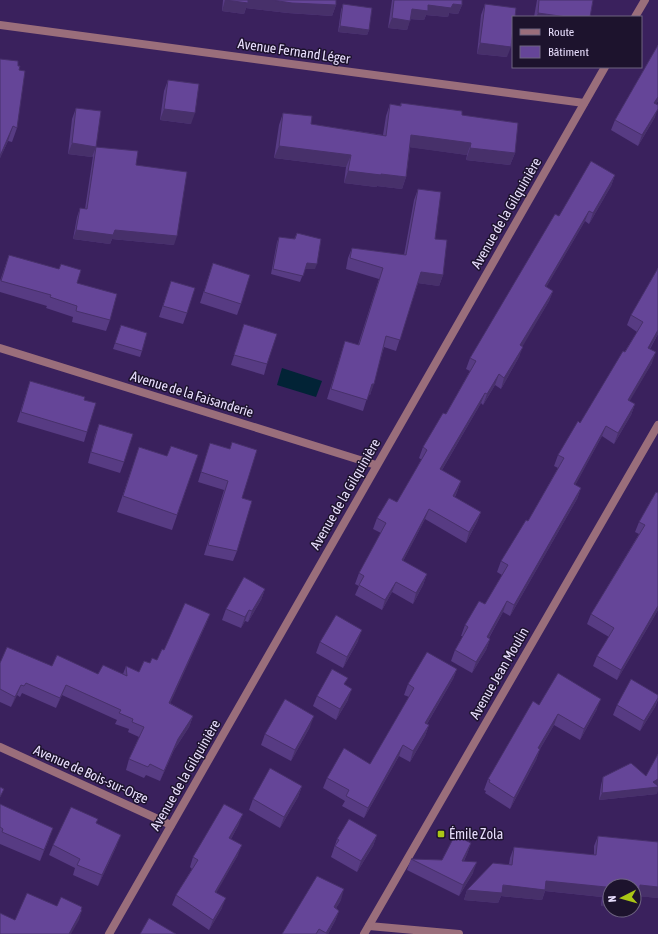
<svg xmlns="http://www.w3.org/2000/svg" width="658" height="934" viewBox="0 0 658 934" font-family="'Asap Condensed',sans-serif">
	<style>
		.water { fill: #022336 }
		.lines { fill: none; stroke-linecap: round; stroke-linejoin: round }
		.minor { stroke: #9a6e7b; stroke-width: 8 }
		.wall { fill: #573b83 }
		.shaded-wall { fill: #47306a }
		.building { fill: #654598; stroke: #47306a }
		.poi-dot { fill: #abc616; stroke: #1d132d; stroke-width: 1.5 }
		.labels { text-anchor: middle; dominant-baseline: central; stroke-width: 3; stroke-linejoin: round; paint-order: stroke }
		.street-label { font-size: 14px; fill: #e7ddfc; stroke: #1d132d }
		.poi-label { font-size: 14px; fill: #e7ddfc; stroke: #1d132d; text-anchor: start }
	</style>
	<rect width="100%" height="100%" fill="#3a215d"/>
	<polygon class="water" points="282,368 322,381 316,397 277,385"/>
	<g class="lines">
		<g class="minor">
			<polyline points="635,17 645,0"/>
			<polyline points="0,25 584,103"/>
			<polyline points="0,348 376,465"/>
			<polyline points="0,747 171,825"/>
			<polyline points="369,926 459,934"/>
			<polyline points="109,934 605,67"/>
			<polyline points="364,934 658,425"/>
		</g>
	</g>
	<g class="wall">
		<polygon points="223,0 336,0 336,5 332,16 288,13 246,8 244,14 222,11"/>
		<polygon points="392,0 462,0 462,5 458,14 449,13 448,17 426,15 424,20 410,19 407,30 388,28"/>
		<polygon points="537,0 593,0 590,17 534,17"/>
		<polygon points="343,4 369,30 367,35 338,32 341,10"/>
		<polygon points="485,4 507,57 477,54 481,15"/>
		<polygon points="658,45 658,101 656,104 655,117 638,146 611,130 615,120"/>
		<polygon points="0,59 18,66 17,128 12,142 8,141 0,158"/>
		<polygon points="168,80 191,124 160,120 164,91"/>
		<polygon points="401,103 462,115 515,153 510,165 466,160 467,155 410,147 406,177 402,189 377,186 376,187 344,183 346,167 274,158 279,125 283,113 311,124 383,135 386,116 390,104 400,106"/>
		<polygon points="76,108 96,147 136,165 174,245 112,239 110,244 73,239 77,217 80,208 85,209 93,156 92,157 68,154 72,119"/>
		<polygon points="615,175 611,186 589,224 585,221 546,287 553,291 549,301 522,346 519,357 501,389 495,385 483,405 481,403 442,470 461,481 457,492 455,497 481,512 477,522 466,543 425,519 403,561 427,574 423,585 413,604 392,592 382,610 355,595 359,586 355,584 359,573 381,533 373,529 377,518 397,502 422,460 419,458 423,447 446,414 470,371 466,369 470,358 559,216"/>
		<polygon points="418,189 435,239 443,275 439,286 418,283 396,351 384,347 370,395 368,395 363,411 327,399 345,341 358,345 379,279 346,269 348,258 352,248 404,255 414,200"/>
		<polygon points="297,233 315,269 305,269 300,282 271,274 277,242 279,237 294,239"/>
		<polygon points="9,255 77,283 110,320 106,331 72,322 73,317 46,308 47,306 0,292 0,281"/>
		<polygon points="213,263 241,304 237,315 200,303"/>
		<polygon points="658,268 658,334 650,349 652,363 629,401 635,404 631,415 614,444 602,436 575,485 581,488 577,499 510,616 503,612 489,638 490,639 486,650 472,673 451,661 455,650 463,636 461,636 465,625 485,604 502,575 497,572 501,561 528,521 558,468 554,466 558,455 580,423 637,332 627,325 631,315"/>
		<polygon points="171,281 187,313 183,324 159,317"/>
		<polygon points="244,324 267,364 264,375 231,365"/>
		<polygon points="121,325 142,351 140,357 113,349"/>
		<polygon points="30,381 84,400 87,432 84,442 17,422"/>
		<polygon points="99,424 124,462 120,473 88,463 95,435"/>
		<polygon points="232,442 242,498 237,551 233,561 204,555 224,490 198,482 210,443 230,449"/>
		<polygon points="171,446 198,455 172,530 117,512 139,447 167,456"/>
		<polygon points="656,492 658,610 617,680 593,666 597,656 609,637 587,624 591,614 639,534 635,532 639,522"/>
		<polygon points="265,589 261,600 248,622 245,621 241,628 222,620 226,609"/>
		<polygon points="210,614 206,624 170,703 193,716 189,727 174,750 160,781 146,775 144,778 126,770 129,759 139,737 128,732 129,729 115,724 117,720 62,695 56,708 22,693 20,697 17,695 11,707 0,702 0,663 52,666 98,674 123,674 126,666 139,672 150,663 157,660 164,650"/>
		<polygon points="358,641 343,668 316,653 320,642"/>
		<polygon points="457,669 453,679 427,724 429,725 425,736 410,762 399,756 364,818 342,806 345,801 323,788 327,778 370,764 409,697 404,695 408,684"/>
		<polygon points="658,695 658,700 655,707 640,731 613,715 617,705"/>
		<polygon points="317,696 348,700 336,720 313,706"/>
		<polygon points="539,705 597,709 580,740 554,725 540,749 536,760 510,809 485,793 486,791 484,790 488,779"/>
		<polygon points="310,727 291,761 261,745 265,734"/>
		<polygon points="603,777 657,794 599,800 601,785"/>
		<polygon points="302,786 298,797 280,828 249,810 253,799"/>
		<polygon points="0,804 49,839 40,861 0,844"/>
		<polygon points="96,823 117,845 98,886 73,875 75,868 49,855 53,845"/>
		<polygon points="239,824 231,839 238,855 216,892 222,908 209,930 172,905 176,895 192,869 190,867 193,857"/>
		<polygon points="377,835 373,846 357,872 331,857 337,839"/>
		<polygon points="598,836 658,842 658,898 639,896 639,899 635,910 634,910 634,886 601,906 602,897 545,891 542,900 501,896 498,903 464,900 467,890 509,864 510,858 514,847 594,855 594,846"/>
		<polygon points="471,843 467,854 464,861 473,873 459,896 407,870 411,859 442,860"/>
		<polygon points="341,900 336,908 339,911 335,921 328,934 282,934"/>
	</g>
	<g class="shaded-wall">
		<polygon points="225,0 272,0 336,5 332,16 288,13 246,8 244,14 222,11"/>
		<polygon points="453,4 462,5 458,14 449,13 448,17 426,15 424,20 408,19 412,9 428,5"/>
		<polygon points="538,13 567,17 536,17"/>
		<polygon points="392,18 410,21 407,30 388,28"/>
		<polygon points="340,26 369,30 367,35 338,32"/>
		<polygon points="480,43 511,47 507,57 477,54"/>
		<polygon points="658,97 658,101 650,114 654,103"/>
		<polygon points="164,109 195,113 191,124 160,120"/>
		<polygon points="658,109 655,117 638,146 642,135"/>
		<polygon points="13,126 8,141 0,158 0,156"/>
		<polygon points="411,135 471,143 467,155 407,147"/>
		<polygon points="72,143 96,147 92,157 68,154"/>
		<polygon points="279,146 351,155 346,167 274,158"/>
		<polygon points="470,148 515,153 510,165 466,160"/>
		<polygon points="348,171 381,174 406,177 402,189 377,186 376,187 344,183"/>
		<polygon points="615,175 611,186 589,224 593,213"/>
		<polygon points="589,211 585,221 541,296 545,286"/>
		<polygon points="76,230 115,230 177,236 174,245 112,239 110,244 73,239"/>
		<polygon points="307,263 317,264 315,269 304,269"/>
		<polygon points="421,272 443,275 439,286 417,283"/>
		<polygon points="553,291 549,301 517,356 520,345"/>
		<polygon points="658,330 658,334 644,358 648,348"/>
		<polygon points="523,347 519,357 501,389 504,378"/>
		<polygon points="656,352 652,363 624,411 628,400"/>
		<polygon points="499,374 495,385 483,405 487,394"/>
		<polygon points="372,384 374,384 370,395 368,395"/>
		<polygon points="485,393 481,403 436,480 440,469"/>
		<polygon points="635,404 631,415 614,444 618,433"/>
		<polygon points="606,426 602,436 570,495 574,484"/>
		<polygon points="461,481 457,492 449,506 453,496"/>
		<polygon points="581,488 577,499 510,616 514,605"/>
		<polygon points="429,509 425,519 398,571 402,560"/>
		<polygon points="481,512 477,522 466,543 469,532"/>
		<polygon points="427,574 423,585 413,604 416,593"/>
		<polygon points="396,582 392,592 382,610 385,600"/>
		<polygon points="265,589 261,600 248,622 252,611"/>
		<polygon points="507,601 503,612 483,648 487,637"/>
		<polygon points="658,606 658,610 617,680 621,670"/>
		<polygon points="249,610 245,621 241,628 245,617"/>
		<polygon points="210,614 206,624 166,713 169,703"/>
		<polygon points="362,630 358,641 343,668 347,657"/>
		<polygon points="490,639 486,650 472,673 476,662"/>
		<polygon points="457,669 453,679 421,734 425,723"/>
		<polygon points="21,685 17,695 11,707 15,697"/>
		<polygon points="66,685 62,695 56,708 60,698"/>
		<polygon points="352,689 348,700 336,720 340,709"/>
		<polygon points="658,698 655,707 640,731 644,721"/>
		<polygon points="601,699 597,709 580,740 584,729"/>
		<polygon points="558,714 554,725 534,759 538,748"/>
		<polygon points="193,716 189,727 174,750 160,781 164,771 178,739"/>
		<polygon points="314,716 310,727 291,761 295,750"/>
		<polygon points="429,725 425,736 410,762 413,751"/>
		<polygon points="403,745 399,756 364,818 368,808"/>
		<polygon points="540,749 536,760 510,809 514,798"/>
		<polygon points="658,779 658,785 653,788 658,787 658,791 657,794 599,800 602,793 653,782"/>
		<polygon points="302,786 298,797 280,828 284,817"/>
		<polygon points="243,814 239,824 226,848 229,838"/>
		<polygon points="53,828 49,839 40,861 44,850"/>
		<polygon points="121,835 117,845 98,886 102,875"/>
		<polygon points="377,835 373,846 357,872 361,861"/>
		<polygon points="471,843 467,854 458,872 462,861"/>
		<polygon points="242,845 238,855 211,902 215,892"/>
		<polygon points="477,862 473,873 459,896 463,885"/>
		<polygon points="546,881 606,887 602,897 545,891 542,900 501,896 498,903 464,900 467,890"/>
		<polygon points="640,885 658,887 658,898 636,896"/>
		<polygon points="344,889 341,900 330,918 334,907"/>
		<polygon points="605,896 610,897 610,907 601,906"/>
		<polygon points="226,898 222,908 209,930 213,920"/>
		<polygon points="634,899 639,899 635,910 634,910"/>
		<polygon points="82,910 79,920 71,934 69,934"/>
		<polygon points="339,911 335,921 328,934 326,934"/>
	</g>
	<g class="building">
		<polygon points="225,0 248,0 248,3"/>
		<polygon points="272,0 336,0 336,5 292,3"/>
		<polygon points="394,0 462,0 462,5 453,4 451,8 428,5 428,11 412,9 410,21 392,18"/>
		<polygon points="539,0 593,0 590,17 567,17 538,13"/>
		<polygon points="343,4 372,8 369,30 340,26"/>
		<polygon points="485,4 516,8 515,17 513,17 513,29 511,47 480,43"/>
		<polygon points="658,45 658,97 654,103 658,105 658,109 642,135 615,120"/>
		<polygon points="0,59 18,61 18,66 20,66 19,70 25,71 17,128 13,126 0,156"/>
		<polygon points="168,80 199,84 195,113 164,109"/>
		<polygon points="401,103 462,111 462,115 518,123 515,153 470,148 471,143 411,135 406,177 381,174 381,175 348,171 351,155 279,146 283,113 312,116 311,124 386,136 390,104 401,106"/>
		<polygon points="76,108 101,111 96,147 72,143"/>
		<polygon points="96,147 138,151 136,165 187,172 177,236 115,230 113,235 76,230 80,208 87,209"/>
		<polygon points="591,161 615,175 593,213 589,211 545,286 553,291 520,345 523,347 504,378 499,374 487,394 485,393 440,469 461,481 453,496 481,512 469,532 429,509 402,560 427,574 416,593 396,582 385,600 359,585 364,576 359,573 386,523 377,518 389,498 397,502 427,450 423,447 443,413 446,414 476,361 470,358 555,214 559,216"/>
		<polygon points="418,189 441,192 435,239 447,240 443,275 421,272 400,340 386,336 374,384 372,384 367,400 331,389 345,341 359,345 383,268 350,258 352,248 406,255"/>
		<polygon points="297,233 321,239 317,264 307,263 303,276 273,269 279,237 295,239"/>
		<polygon points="9,255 59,269 61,264 81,270 77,283 117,294 110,320 76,311 77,306 50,297 51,295 1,281"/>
		<polygon points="213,263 250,275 241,304 204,292"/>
		<polygon points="658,268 658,330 648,348 656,352 628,400 635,404 618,433 606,426 574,484 581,488 514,605 507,601 487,637 490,639 476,662 455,650 468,627 465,625 479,601 485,604 508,565 501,561 526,520 528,521 564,458 558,455 578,421 580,423 623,351 625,352 643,322 631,315"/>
		<polygon points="171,281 195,288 187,313 163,306"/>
		<polygon points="244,324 277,334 267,364 234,355"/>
		<polygon points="121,325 147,333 142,351 115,343"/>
		<polygon points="30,381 85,397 84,400 96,403 87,432 21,412"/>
		<polygon points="99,424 133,434 124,462 91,452"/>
		<polygon points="232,442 257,450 242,498 252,501 237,551 208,545 228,481 201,472 210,443 230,449"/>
		<polygon points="171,446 198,455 177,515 123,496 139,447 167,456"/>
		<polygon points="656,492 658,493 658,606 621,670 597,656 614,628 591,614 645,525 639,522"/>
		<polygon points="244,577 265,589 252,611 249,610 245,617 226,609"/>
		<polygon points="185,603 210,614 169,703 193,716 178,739 164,771 150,764 148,767 129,759 144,727 132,722 133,719 119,713 121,710 66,685 60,698 26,683 24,686 21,685 15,697 0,689 0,663 7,647 52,666 57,655 98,674 103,665 127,676 126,666 139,672 144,661 150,663 152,658 157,660 162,649 164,650"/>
		<polygon points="336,615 362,630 347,657 320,642"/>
		<polygon points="427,652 457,669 425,723 429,725 413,751 403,745 368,808 346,796 349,790 327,778 344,748 370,764 414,688 408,684"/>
		<polygon points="332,669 348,678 344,684 352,689 340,709 317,696"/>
		<polygon points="558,673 601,699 584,729 558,714 538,748 540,749 514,798 489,782 490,780 488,779 533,701 539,705"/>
		<polygon points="631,679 658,695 658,698 644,721 617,705"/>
		<polygon points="285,699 314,716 295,750 265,734"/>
		<polygon points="658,754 658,779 653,782 658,786 658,787 602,793 603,777 631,763 646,776"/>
		<polygon points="270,768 302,786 284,817 253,799"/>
		<polygon points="0,787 4,789 0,797"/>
		<polygon points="0,804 53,828 44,850 2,832 3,829 0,827"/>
		<polygon points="224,804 243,814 229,838 242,845 215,892 226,898 213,920 176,895 198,860 193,857"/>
		<polygon points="71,807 98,819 96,823 121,835 102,875 77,865 80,859 53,845"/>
		<polygon points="349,819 377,835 361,861 335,846 339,840 337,839"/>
		<polygon points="455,835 471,843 462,861 477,862 463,885 411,859 442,860"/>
		<polygon points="598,836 658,842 658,887 640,885 639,899 634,899 634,886 610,886 610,897 605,896 606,887 546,881 545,890 503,885 502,893 467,890 493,863 512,865 514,847 596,855"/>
		<polygon points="317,876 344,889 334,907 339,911 326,933 319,929 316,934 282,934"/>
		<polygon points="27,893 57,906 61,897 82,907 81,910 82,910 69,934 0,934 0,913 15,920"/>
		<polygon points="149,918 176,934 140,934"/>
	</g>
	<rect class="poi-dot" x="437" y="830" width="8" height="8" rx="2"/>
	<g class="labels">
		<g class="street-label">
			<text transform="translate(294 51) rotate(8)">Avenue Fernand Léger</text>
			<text transform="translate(506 213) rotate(-60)">Avenue de la Gilquinière</text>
			<text transform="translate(192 394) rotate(17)">Avenue de la Faisanderie</text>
			<text transform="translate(345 494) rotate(-60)">Avenue de la Gilquinière</text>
			<text transform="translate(499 673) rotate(-60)">Avenue Jean Moulin</text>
			<text transform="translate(91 774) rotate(24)">Avenue de Bois-sur-Orge</text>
			<text transform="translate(185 775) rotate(-60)">Avenue de la Gilquinière</text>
		</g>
		<g class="poi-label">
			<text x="449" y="834">Émile Zola</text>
		</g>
	</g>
	<rect x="512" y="16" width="130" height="52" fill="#1d132d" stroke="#6e6480"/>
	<rect x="520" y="29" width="20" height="6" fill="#9a6e7b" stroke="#6e6480"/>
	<text x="548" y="36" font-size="12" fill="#e7ddfc">Route</text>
	<rect x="520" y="46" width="20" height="12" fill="#654598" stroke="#6e6480"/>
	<text x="548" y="56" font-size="12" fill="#e7ddfc">Bâtiment</text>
	<g transform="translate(622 898) rotate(264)"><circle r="19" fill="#1d132d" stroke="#6e6480"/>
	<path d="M0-3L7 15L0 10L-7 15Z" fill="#abc616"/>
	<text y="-6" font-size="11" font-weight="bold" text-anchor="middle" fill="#e7ddfc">N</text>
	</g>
</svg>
